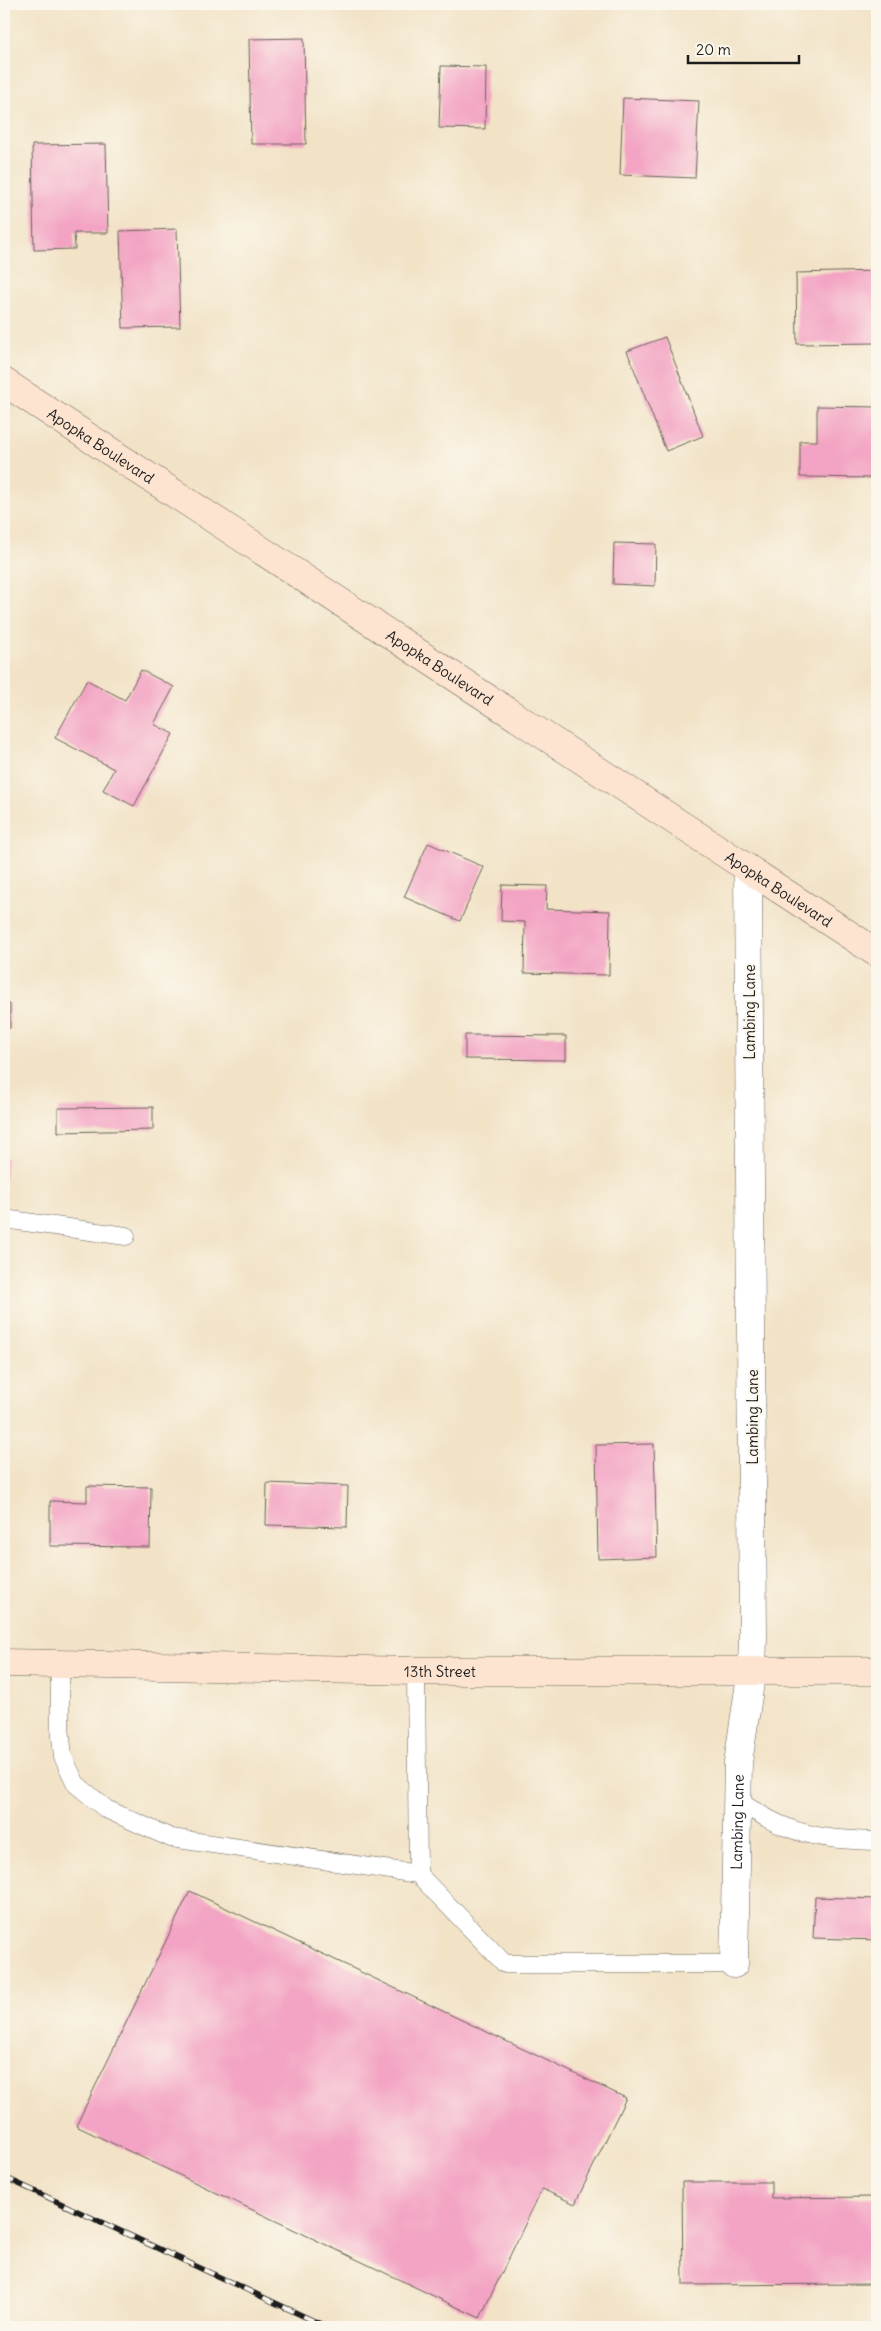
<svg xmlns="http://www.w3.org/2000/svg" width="881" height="2331" viewBox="0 0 881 2331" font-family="Delius,sans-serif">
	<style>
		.building { fill: #f3a3c3 }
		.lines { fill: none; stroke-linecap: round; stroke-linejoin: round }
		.lane-casing { stroke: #676258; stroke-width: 19 }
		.street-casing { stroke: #676258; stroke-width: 29 }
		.secondary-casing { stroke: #676258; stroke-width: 29 }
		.lane { stroke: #fff; stroke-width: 18 }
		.street { stroke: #fff; stroke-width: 28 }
		.secondary { stroke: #fde4d1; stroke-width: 28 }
		.rail-casing { stroke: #1c1c1c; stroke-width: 5.5 }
		.rail { stroke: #fbf7ec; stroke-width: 4; stroke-dasharray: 11; stroke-linecap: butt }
		.labels { text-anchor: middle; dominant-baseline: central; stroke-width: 4; stroke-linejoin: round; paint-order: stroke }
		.street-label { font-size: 15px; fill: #1c1c1c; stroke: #fbf7ec }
	</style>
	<rect width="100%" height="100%" fill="#fbf7ec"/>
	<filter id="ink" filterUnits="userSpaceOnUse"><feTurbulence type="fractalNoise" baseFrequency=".02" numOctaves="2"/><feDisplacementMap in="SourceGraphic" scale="10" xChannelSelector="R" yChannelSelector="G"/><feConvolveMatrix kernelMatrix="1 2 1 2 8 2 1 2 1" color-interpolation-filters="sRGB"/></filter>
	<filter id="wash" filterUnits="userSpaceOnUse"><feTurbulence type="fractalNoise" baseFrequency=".0096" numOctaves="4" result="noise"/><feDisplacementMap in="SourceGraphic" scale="20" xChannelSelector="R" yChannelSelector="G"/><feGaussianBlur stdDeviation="1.12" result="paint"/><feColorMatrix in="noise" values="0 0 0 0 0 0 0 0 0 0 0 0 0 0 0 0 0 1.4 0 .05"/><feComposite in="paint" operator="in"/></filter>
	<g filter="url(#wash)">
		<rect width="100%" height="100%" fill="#f2e3c7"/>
		<g id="blocks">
			<g class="building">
				<polygon points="304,38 306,144 251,144 249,39"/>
				<polygon points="441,66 486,67 485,129 439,128"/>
				<polygon points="623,98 699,101 695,178 620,175"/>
				<polygon points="106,144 108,233 74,233 75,249 34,250 32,145"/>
				<polygon points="177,229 180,327 123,328 120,231"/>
				<polygon points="877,271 877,343 797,344 796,273"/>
				<polygon points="665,337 703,436 666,451 627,351"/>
				<polygon points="817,406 877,407 877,478 800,477 800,441 817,441"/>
				<polygon points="614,543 656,544 655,586 613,584"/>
				<polygon points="141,670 174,687 154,724 173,734 134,806 103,790 114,769 55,738 87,680 125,700"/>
				<polygon points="428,843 484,867 460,921 404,897"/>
				<polygon points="502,885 547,886 546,909 610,911 609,975 524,973 525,922 501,921"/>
				<polygon points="4,1004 10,1004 10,1028 4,1029"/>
				<polygon points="465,1035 566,1036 566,1060 465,1059"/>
				<polygon points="4,1085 6,1086 5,1107 4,1107"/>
				<polygon points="153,1107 153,1130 58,1132 58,1108"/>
				<polygon points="4,1158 7,1158 5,1179 4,1179"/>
				<polygon points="654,1444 657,1557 598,1559 596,1445"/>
				<polygon points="267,1483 348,1486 347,1527 266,1525"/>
				<polygon points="87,1486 151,1487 150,1547 50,1546 50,1501 87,1502"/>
				<polygon points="190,1891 626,2098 575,2204 542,2189 480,2318 76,2126"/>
				<polygon points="815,1897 877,1899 877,1940 813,1938"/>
				<polygon points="682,2182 771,2182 771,2198 877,2197 877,2284 683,2285"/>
			</g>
		</g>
	</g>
	<g filter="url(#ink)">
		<use href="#blocks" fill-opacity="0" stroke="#676258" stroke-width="1"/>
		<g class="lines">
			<defs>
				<g id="lane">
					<polyline points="4,1219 126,1236"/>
					<polyline points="60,1664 60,1727 63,1757 76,1784 106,1809 171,1838 418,1874 505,1964 734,1964"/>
					<polyline points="416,1671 418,1874"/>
					<path d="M738 1801C754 1810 769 1821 786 1827 815 1839 847 1840 877 1841"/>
				</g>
				<g id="street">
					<path id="s1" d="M734 1964 738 1763 752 1669 753 1638 748 869"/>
				</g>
				<g id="secondary">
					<path id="s2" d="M4 382 877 953"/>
					<path id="s3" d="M4 1663 416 1671H877"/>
				</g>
			</defs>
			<use href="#lane" class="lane-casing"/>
			<use href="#street" class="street-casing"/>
			<use href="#secondary" class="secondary-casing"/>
			<use href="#lane" class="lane"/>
			<use href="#street" class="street"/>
			<use href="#secondary" class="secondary"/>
			<defs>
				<polyline id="rail" points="4,2177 327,2327"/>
			</defs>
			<use href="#rail" class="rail-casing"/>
			<use href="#rail" class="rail"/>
		</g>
	</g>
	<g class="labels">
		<g class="street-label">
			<text stroke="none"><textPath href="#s2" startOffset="116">Apopka Boulevard</textPath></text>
			<text stroke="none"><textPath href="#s2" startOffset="521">Apopka Boulevard</textPath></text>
			<text stroke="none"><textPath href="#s2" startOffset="926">Apopka Boulevard</textPath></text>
			<text transform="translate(749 1012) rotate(-90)">Lambing Lane</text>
			<text transform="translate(752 1417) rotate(-90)">Lambing Lane</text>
			<text stroke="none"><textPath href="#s3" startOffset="436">13th Street</textPath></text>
			<text stroke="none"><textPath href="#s1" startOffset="142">Lambing Lane</textPath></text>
		</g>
	</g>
	<rect width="881" height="2331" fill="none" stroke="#fbf7ec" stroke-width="20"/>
	<path d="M688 55v8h111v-8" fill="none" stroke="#1c1c1c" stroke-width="2.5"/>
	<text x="696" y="55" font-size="15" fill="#1c1c1c" stroke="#fbf7ec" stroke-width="4" paint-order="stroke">20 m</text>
</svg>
